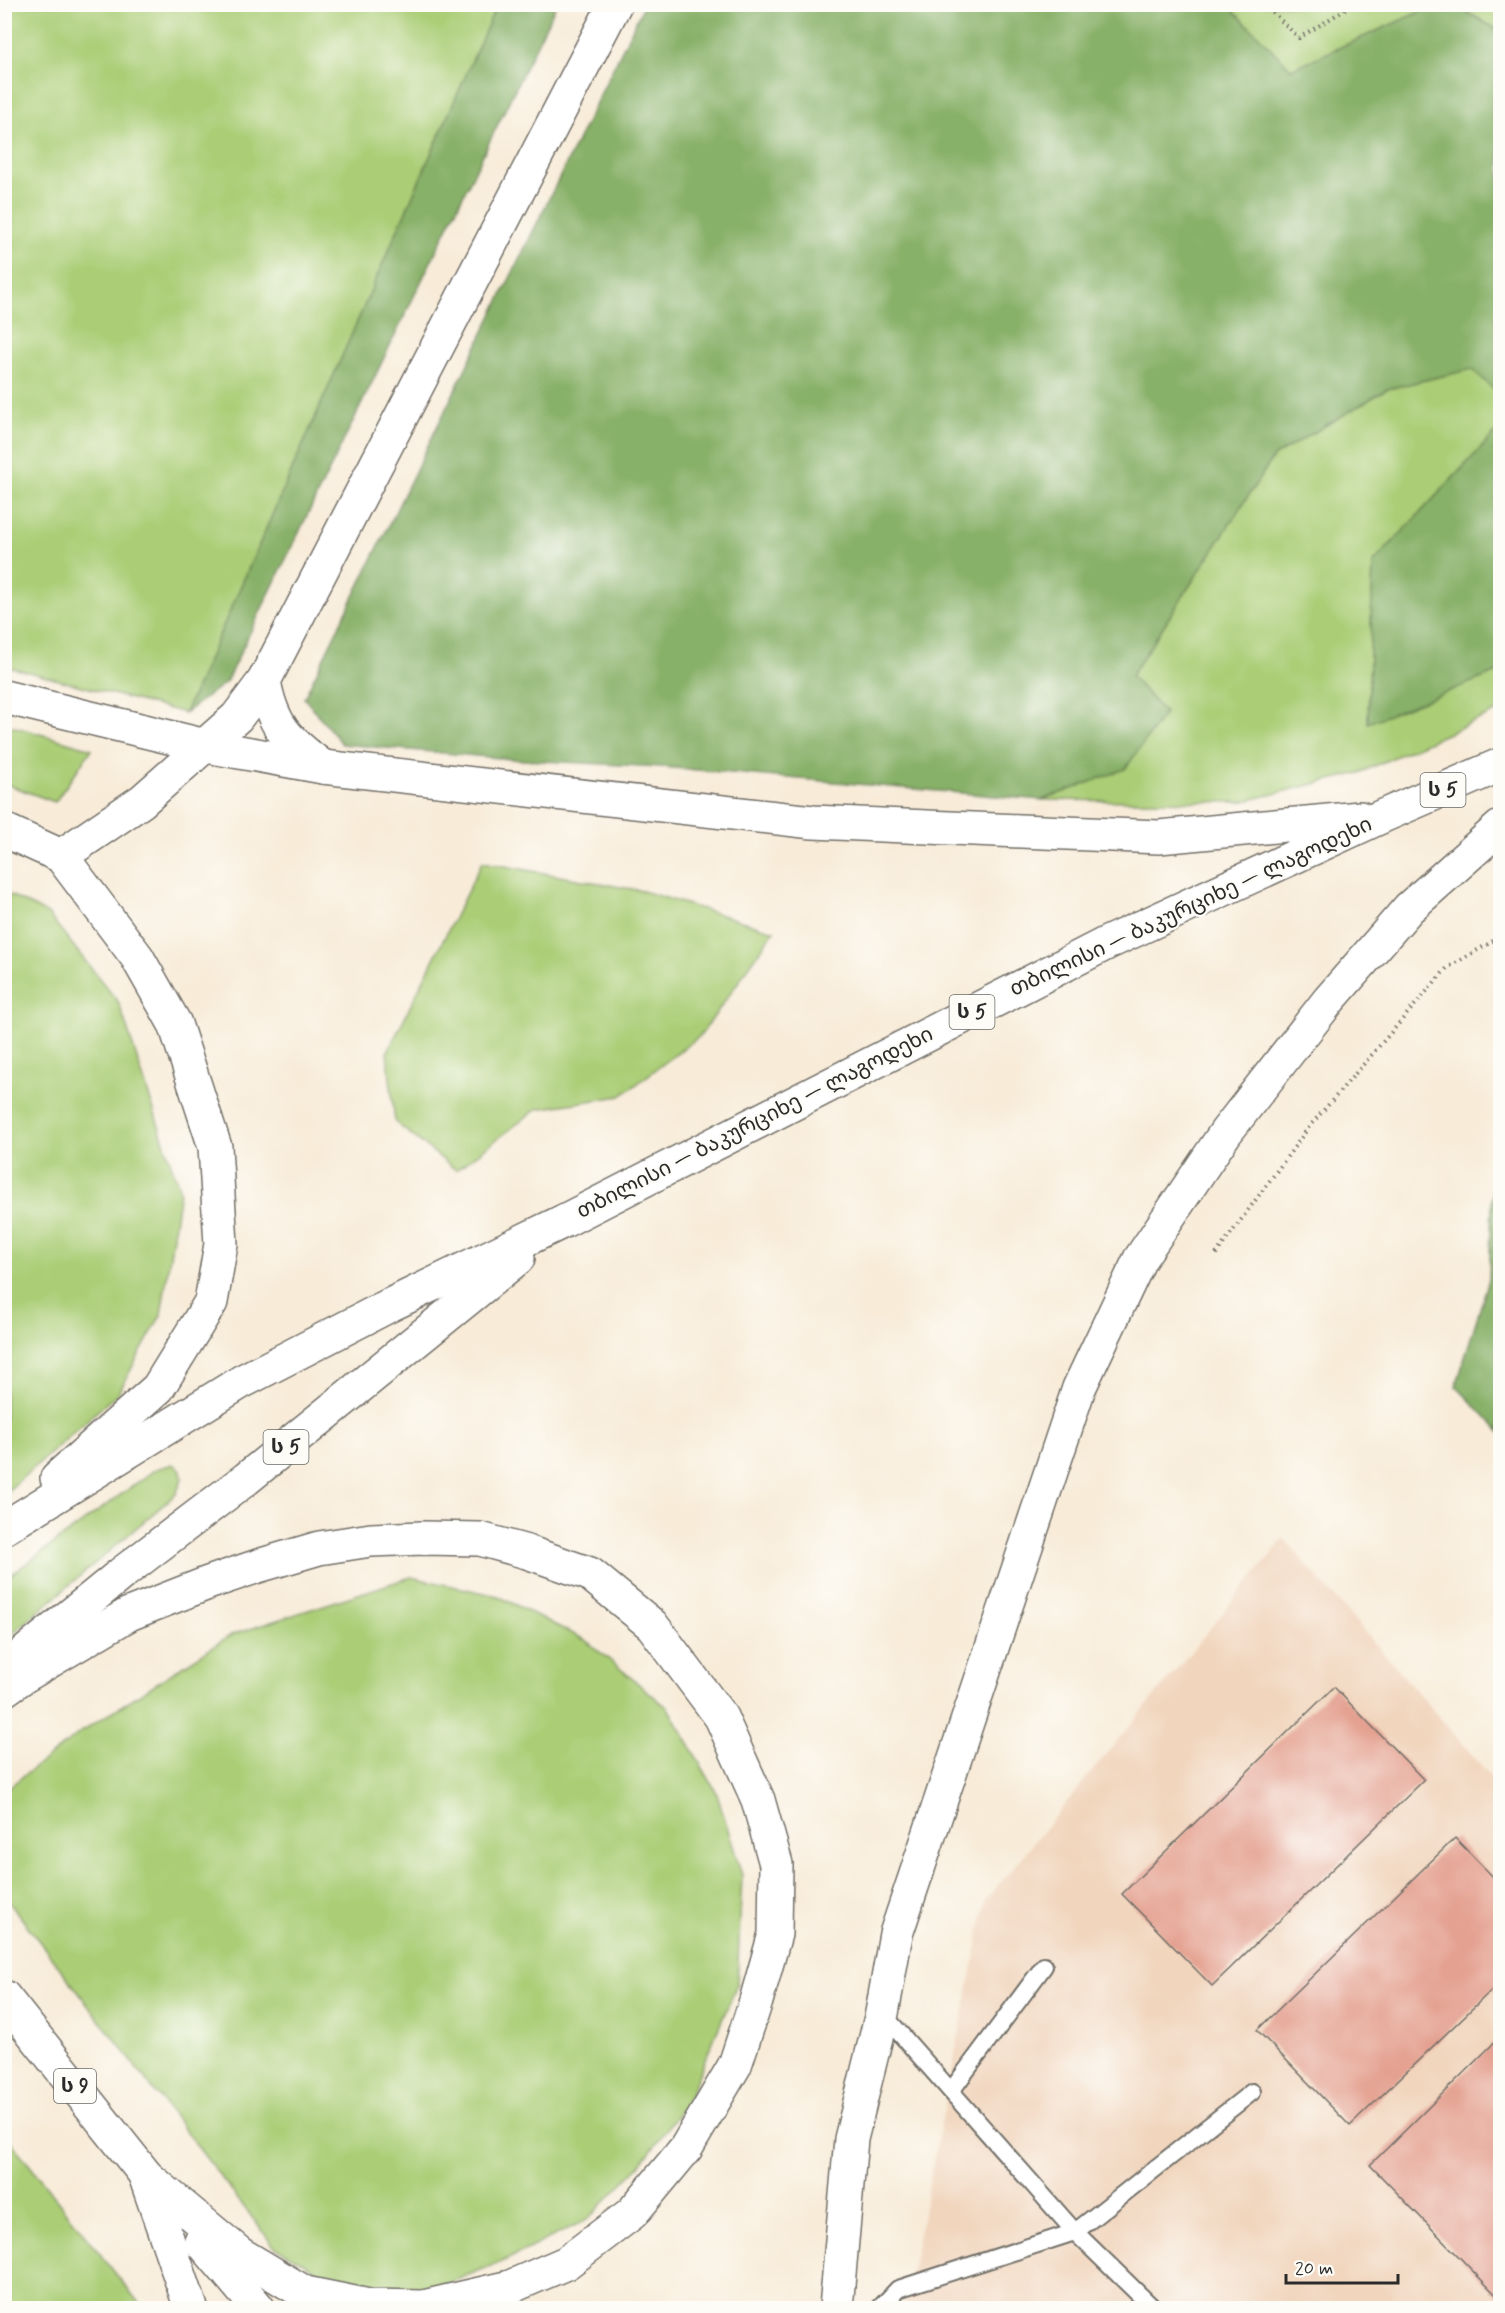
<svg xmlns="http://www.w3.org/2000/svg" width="1505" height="2313" viewBox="0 0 1505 2313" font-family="Mynerve,'Noto Sans Georgian',sans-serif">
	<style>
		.built { fill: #f1d5bd }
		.green { fill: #aacd76; stroke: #6a7c50; stroke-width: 1.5 }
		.forest { fill: #87b067; stroke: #596e49; stroke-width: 1.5 }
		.building { fill: #e4a090 }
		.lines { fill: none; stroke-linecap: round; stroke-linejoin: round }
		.lane-casing { stroke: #736f68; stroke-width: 20 }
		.secondary-casing { stroke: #736f68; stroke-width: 36 }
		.highway-casing { stroke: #736f68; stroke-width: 36 }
		.path { stroke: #736f68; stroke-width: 4; stroke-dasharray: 1.5 4.5; stroke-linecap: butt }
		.lane { stroke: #fff; stroke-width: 16 }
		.secondary { stroke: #fff; stroke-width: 33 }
		.highway { stroke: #fff; stroke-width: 33 }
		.labels { text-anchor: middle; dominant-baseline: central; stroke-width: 4.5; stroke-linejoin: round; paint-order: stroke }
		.shield { fill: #fdfcf7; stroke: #6a6a68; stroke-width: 1.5 }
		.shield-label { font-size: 20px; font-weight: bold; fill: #2b2b2b }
		.street-label { font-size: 21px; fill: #2b2b2b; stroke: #fdfcf7 }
	</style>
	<rect width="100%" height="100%" fill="#fdfcf7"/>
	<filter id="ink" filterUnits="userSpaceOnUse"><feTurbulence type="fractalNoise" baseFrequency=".0167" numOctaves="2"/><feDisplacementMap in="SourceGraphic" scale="12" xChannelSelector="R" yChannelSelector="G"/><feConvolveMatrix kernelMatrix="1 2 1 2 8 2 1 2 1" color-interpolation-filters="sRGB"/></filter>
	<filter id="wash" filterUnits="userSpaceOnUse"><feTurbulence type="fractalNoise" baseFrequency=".008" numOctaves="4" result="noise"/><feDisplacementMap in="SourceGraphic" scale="24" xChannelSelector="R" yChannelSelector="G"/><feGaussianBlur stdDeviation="1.35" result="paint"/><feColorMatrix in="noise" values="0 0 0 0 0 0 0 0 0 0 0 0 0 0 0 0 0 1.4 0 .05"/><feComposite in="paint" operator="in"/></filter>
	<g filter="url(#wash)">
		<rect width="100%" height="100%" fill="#f8ecd9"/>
		<polygon class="built" points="1284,1539 1500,1787 1500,2308 904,2308 986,1900"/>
		<g class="green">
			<polygon points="4,5 497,5 185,713 5,666"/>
			<polygon points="1232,5 1435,5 1291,70 1235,12"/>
			<polygon points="1454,5 1500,5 1500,31"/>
			<polygon points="1472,369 1500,395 1500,428 1373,563 1368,723 1500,671 1500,710 1359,773 1241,802 1042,800 1125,769 1165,713 1131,676 1274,456 1387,389"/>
			<polygon points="5,724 92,749 55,802 5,784"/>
			<polygon points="482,862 643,891 774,931 701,1035 621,1096 537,1109 456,1170 395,1122 387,1053"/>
			<polygon points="4,892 48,914 119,1003 180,1191 161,1315 118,1393 5,1493"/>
			<polygon points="173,1464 181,1470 182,1480 176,1494 5,1640 5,1579 156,1469"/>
			<polygon points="411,1577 498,1596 585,1640 668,1708 716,1791 742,1875 737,1985 687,2102 641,2164 588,2219 508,2259 429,2291 340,2284 274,2246 5,1897 5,1790 81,1732 231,1635"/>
			<polygon points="4,2133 135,2298 143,2308 5,2308"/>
		</g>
		<g class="forest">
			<polygon points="497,4 556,5 226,682 185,713"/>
			<polygon points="644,5 1232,5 1235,12 1291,69 1435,5 1454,5 1500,31 1500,395 1472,369 1387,389 1274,456 1131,676 1165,713 1125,769 1042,800 662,767 522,760 342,744 304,698"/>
			<polygon points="1500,428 1500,671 1368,723 1373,563"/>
			<polygon points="1500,1106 1500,1432 1456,1386 1489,1279 1493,1176"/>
		</g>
		<g id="blocks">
			<g class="building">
				<polygon points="1334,1687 1424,1780 1212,1986 1122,1894"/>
				<polygon points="1455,1838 1500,1884 1500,1982 1350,2126 1257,2030"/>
				<polygon points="1500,2037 1500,2296 1499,2298 1370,2165"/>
			</g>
		</g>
	</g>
	<g filter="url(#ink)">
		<use href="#blocks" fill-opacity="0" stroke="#736f68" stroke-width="1.5"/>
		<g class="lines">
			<defs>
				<g id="lane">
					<polyline points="951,2091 1044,1966"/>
					<polyline points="880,2308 898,2289 1075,2232 882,2013"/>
					<polyline points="1153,2308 1075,2232 1252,2092"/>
				</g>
				<g id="secondary">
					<path d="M264 681C272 726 287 740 323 767"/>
					<polyline points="61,856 142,801 237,717 264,681 615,4"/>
				</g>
				<g id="highway">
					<polyline points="4,697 206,746 323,767 813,822 1159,837 1360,818"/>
					<polyline points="4,830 61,856 137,957 175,1024 215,1147 221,1244 211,1302 158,1388 57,1478"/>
					<polyline points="4,1528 241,1382 390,1305 564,1221 1107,943 1385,815 1500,765"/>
					<polyline points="6,1668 121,1574 246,1479 518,1258"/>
					<polyline points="4,1690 21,1678 129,1614 208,1583 258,1566 319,1548 371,1540 423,1538 480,1539 527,1552 590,1574 652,1625 721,1717 758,1800 776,1864 775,1934 756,2001 735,2065 686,2148 632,2213 566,2263 510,2287 423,2307 369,2306 305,2293 240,2254 145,2175"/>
					<polyline points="4,1997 160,2193"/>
					<polyline points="145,2175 191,2308"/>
					<polyline points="201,2241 258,2308"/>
					<polyline points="836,2308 851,2139 882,2013 896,1934 1079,1388 1140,1259 1226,1132 1329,1000 1409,908 1500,827"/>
				</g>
			</defs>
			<use href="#lane" class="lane-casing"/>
			<use href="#secondary" class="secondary-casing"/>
			<use href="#highway" class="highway-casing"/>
			<g class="path">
				<polyline points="1264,4 1299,38 1354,4"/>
				<polyline points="1216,1254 1309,1127 1447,968 1500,937"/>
			</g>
			<use href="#lane" class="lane"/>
			<use href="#secondary" class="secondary"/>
			<use href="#highway" class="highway"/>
		</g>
	</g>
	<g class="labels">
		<g class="shield">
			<rect x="1420.5" y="773" width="45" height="34" rx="4.5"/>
			<rect x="949.5" y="995" width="45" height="34" rx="4.5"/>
			<rect x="263.5" y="1430" width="45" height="34" rx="4.5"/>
			<rect x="54" y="2069" width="42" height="34" rx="4.5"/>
		</g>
		<g class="shield-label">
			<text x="1443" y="790">ს 5</text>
			<text x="972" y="1012">ს 5</text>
			<text x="286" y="1447">ს 5</text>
			<text x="75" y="2086">ს 9</text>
		</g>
		<g class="street-label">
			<text transform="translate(1191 907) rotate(-25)">თბილისი — ბაკურციხე — ლაგოდეხი</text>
			<text transform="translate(755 1123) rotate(-27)">თბილისი — ბაკურციხე — ლაგოდეხი</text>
		</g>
	</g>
	<rect width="1505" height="2313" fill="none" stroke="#fdfcf7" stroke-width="24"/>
	<path d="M1286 2274v9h112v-9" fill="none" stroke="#2b2b2b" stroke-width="3"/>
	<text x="1295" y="2274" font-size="18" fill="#2b2b2b" stroke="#fdfcf7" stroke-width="4.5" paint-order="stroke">20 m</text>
</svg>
